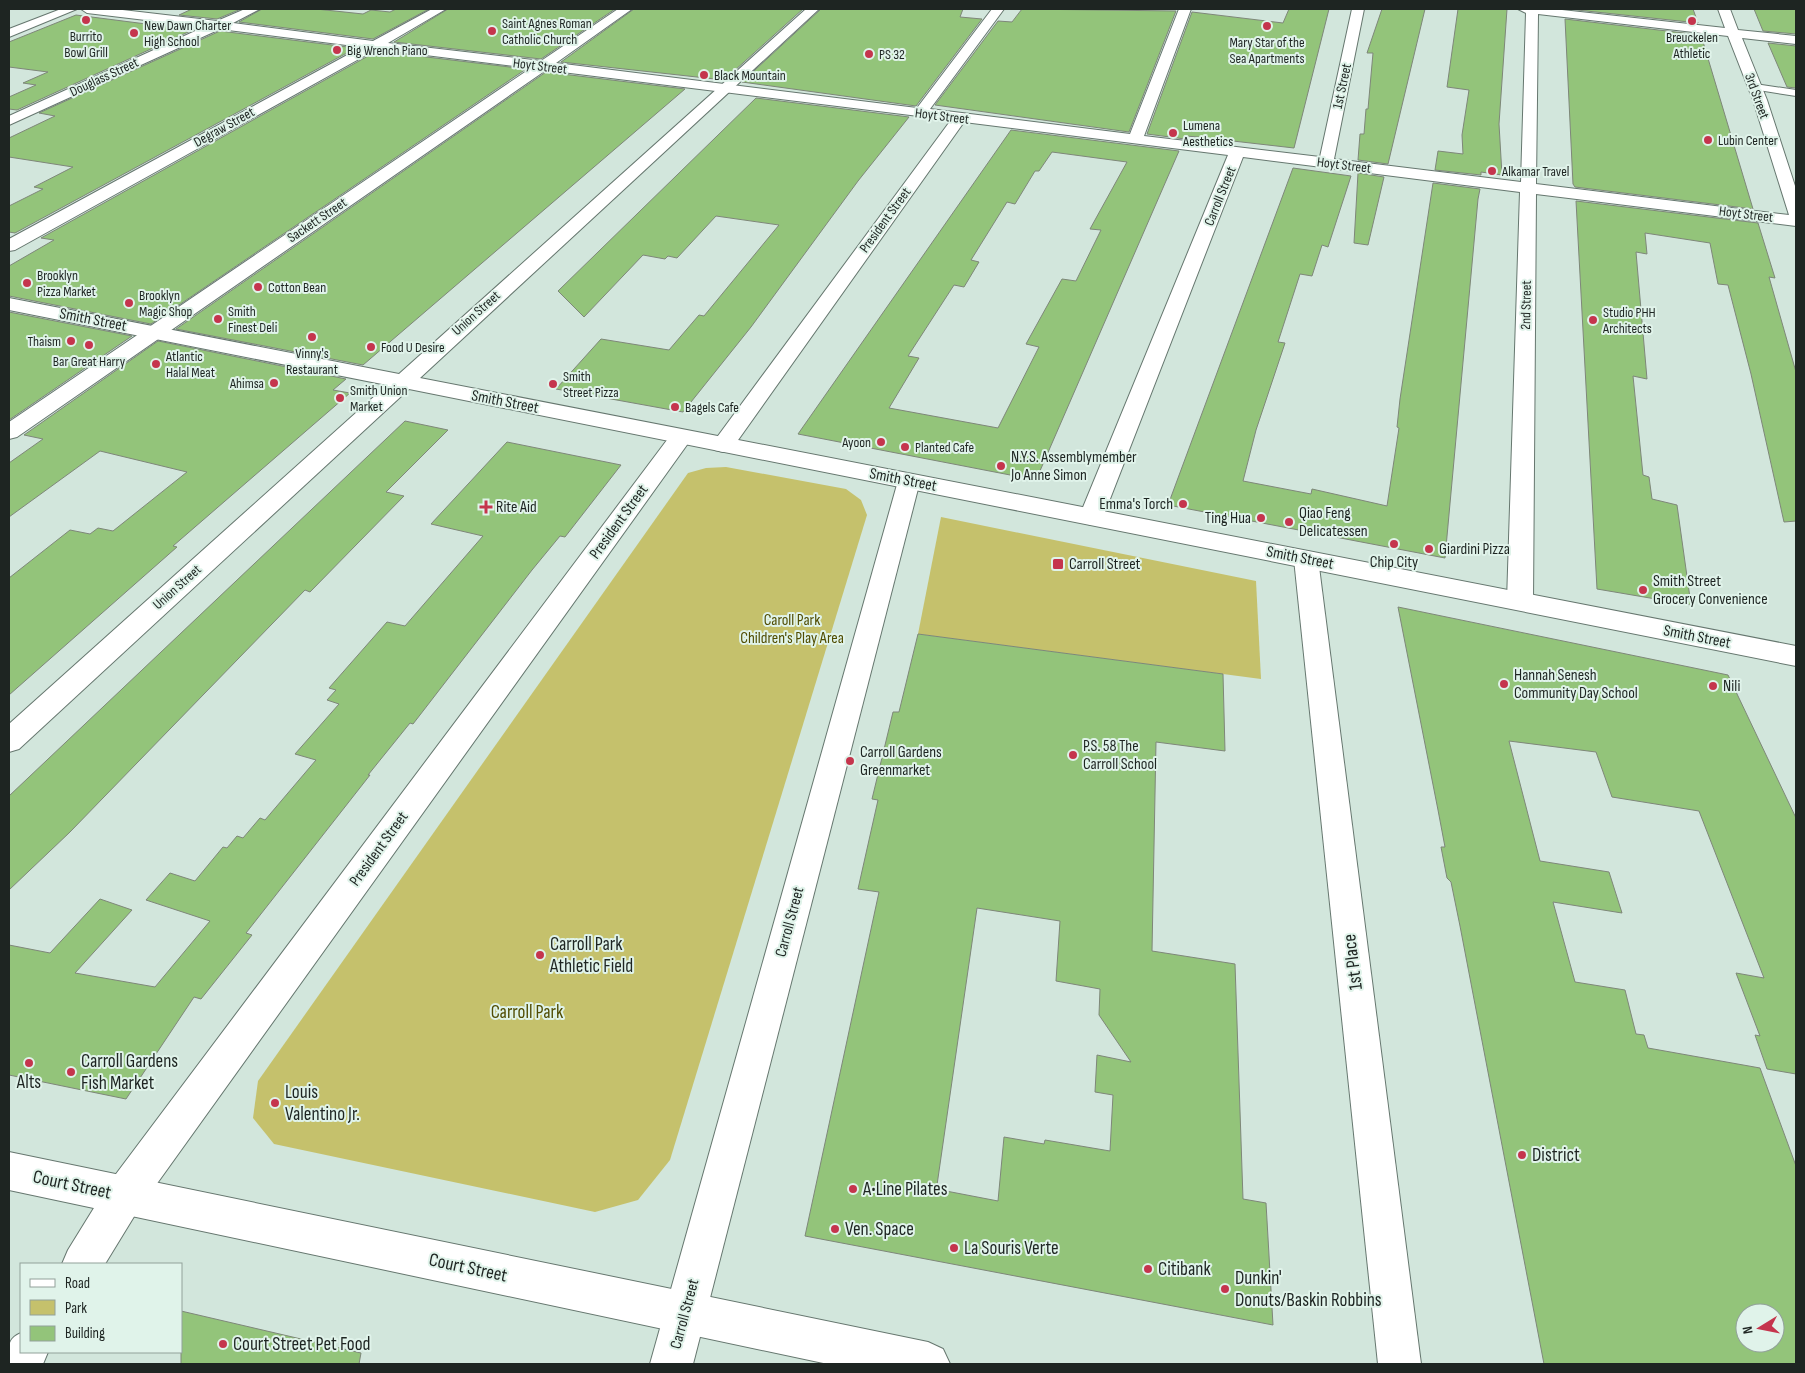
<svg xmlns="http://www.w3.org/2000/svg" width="1805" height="1373" viewBox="0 0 1805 1373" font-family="'Sofia Sans Condensed',sans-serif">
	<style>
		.green { fill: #c5c16c }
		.building { fill: #93c47a; stroke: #7e8779; fill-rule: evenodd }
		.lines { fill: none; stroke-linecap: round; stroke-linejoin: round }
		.lane-casing { stroke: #66776f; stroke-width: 2 }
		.street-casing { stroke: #66776f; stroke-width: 2 }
		.secondary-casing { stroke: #66776f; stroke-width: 2 }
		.lane { fill: #fff; fill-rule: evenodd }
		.street { fill: #fff; fill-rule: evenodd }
		.secondary { fill: #fff; fill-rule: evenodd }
		.poi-dot { fill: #c5354d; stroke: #e0f3ea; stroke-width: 2 }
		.labels { text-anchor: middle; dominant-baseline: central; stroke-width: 4; stroke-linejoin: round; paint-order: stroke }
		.far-poi-label { font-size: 14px; fill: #1e2522; stroke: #e0f3ea; text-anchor: start }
		.far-street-label { font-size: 14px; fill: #1e2522; stroke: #e0f3ea }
		.street-label { font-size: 16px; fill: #1e2522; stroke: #e0f3ea }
		.poi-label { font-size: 16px; fill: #1e2522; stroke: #e0f3ea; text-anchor: start }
		.park-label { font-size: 16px; fill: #504c02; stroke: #e0f3ea }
		.near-poi-label { font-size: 19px; fill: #1e2522; stroke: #e0f3ea; text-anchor: start }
		.near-street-label { font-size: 19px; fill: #1e2522; stroke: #e0f3ea }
		.near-park-label { font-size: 19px; fill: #504c02; stroke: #e0f3ea }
	</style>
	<rect width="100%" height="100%" fill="#d2e6dc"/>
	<g class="green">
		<polygon points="726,467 846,489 861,500 867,515 670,1160 638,1200 595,1212 274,1144 253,1118 258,1081 688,473 706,468"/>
		<polygon points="941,517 1256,581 1261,679 918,634"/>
	</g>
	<g class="building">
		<polygon points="192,9 241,9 217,19 179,15"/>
		<polygon points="262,9 316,9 363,14 371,10 390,12 396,9 429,9 373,39 239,22"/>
		<polygon points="448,9 615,9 541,59 394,42"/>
		<polygon points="634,9 803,9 724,80 561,62"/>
		<polygon points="821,9 963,9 960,17 982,19 916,106 742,82"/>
		<polygon points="1022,9 1176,11 1129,132 935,105 998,21 1012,22"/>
		<polygon points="1289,9 1329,9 1294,148 1198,137 1186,136 1185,139 1147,134 1192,12 1283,23"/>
		<polygon points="1382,9 1425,9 1388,164 1358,160 1360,134 1364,134 1366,109 1368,109 1373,53 1367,53"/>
		<polygon points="1458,9 1507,9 1499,124 1502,175 1481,172 1481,175 1435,170 1438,151 1463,154 1462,135 1469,90 1447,87"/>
		<polygon points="1568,9 1693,9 1698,23"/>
		<polygon points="1754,9 1796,9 1796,34 1763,31"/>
		<polygon points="76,15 154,25 158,23 197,28 17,110 9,109 9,97 36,85 23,83 48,72 9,67 9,42"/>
		<polygon points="1565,19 1701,35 1753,209 1575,187 1573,184"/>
		<polygon points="220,31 356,48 15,233 9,232 9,206 43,189 34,187 73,167 9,157 9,138 55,116 39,113"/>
		<polygon points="1768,43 1796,46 1796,88 1787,87"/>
		<polygon points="377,51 526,69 151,324 9,296 9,266 54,240 41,238"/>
		<polygon points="546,72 685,89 363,365 176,329"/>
		<polygon points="756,98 909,117 858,181 751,327 683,412 556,389 601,339 669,350 699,315 704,316 779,225 716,216 677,258 668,256 665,259 643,255 584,317 558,291"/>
		<path d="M1011 130 1179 151 1036 480 798 434ZM1052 152 1127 162 1090 229 1101 230 1076 281 1062 279 1026 344 1039 347 998 428 889 408 919 358 908 356 954 285 964 287 979 262 971 260 1007 202 1015 204 1035 171H1039Z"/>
		<polygon points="1293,168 1351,176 1328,247 1322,245 1312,276 1300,274 1278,342 1285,343 1256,430 1243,481 1311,494 1312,489 1387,506 1399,428 1397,427 1400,399 1433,183 1480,189 1478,199 1445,558 1168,505"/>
		<polygon points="1358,173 1384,177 1368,245 1354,243"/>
		<polygon points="1576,201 1758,223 1775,278 1769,277 1796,372 1796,521 1784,522 1751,374 1728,285 1718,284 1710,243 1645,233 1647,254 1636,252 1647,379 1633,376 1643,475 1649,477 1652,499 1677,505 1691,605 1597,589"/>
		<polygon points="9,312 132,336 9,420"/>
		<polygon points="158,341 346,379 333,390 350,393 173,546 177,547 9,695 9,578 70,530 90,534 98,528 113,531 187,472 100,451 9,517 9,463 43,439 24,435"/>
		<polygon points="405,421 448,430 386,492 404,496 310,592 305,590 70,832 9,890 9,796"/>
		<polygon points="507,442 621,465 565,537 560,536 532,570 413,724 410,723 368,775 370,775 246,933 252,935 201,999 194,997 126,1099 9,1075 9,945 50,953 100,899 132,910 75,973 155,987 210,921 146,900 170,873 195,881 223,847 227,848 237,836 243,838 260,818 265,820 316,760 295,754 339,704 327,700 336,690 329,688 387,622 405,626 483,536 431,524"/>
		<path d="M1398 607 1728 675 1796 818V1074L1767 1069 1755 1035 1760 1036 1736 973 1764 978 1699 811 1612 797 1596 752 1509 741 1540 861 1609 872 1622 913 1553 902 1575 982 1625 990 1636 1034 1644 1035 1648 1048 1760 1068 1796 1166V1364H1544L1460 926 1451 882 1447 878 1441 847H1445L1438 810ZM1745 1313H1775V1343H1745Z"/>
		<path d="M918 634 1223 674 1225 751 1156 742 1152 951 1235 964 1243 1199 1266 1203 1273 1325 805 1236 879 892 858 889 878 800 872 799 893 712H899ZM977 908 1060 921 1056 981 1100 989 1099 1015 1131 1062 1097 1055 1095 1092 1113 1095 1110 1151 1045 1140 1044 1144 1004 1137 998 1201 946 1191V1187L937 1185Z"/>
		<polygon points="181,1311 361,1353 359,1364 181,1364"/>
	</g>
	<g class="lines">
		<defs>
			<polygon id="lane" points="1755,84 1796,90 1796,96 1752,89 1752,85"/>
			<g id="street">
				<polygon points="61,9 77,9 9,37 9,29"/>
				<path d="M81 9H114L217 21 245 9H260L233 23 373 41 432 9H446L388 43 541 61 618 9H632L556 63 917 108 992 9H1004L930 109 1130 134 1179 9H1191L1144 136 1320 157 1352 9H1364L1334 159 1521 182 1526 13 1518 9H1553L1725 28 1718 9H1730L1738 30 1796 36V44L1742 38 1767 100 1796 189V226L1536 194 1533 601 1529 607 1520 610 1511 607 1507 601 1520 192 1243 157 1103 517 1099 522 1091 525 1083 522 1079 517 1228 155 964 122 731 450 723 452 715 450 712 445 715 440 951 120 546 70 17 437 9 439V422L531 68 377 49 15 250 9 251V239L362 47 220 29 9 125V116L204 27 87 13ZM1538 14 1728 36 1753 100 1789 215 1536 184Z"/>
				<polygon points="681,430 689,432 692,437 689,442 138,1210 105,1264 62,1264 68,1250 110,1182 673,432"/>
				<polygon points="909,474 917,476 920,481 693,1364 650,1364 898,481 901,476"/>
				<polygon points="1306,551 1315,553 1318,559 1421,1364 1378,1364 1294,559 1297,553"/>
				<path d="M21 1333V1352H48L43 1364H9C9 1349 6 1339 21 1333Z"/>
			</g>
			<g id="secondary">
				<polygon points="806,9 819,9 420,378 1796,646 1796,666 409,389 19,749 9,752 9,724 387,385 9,310 9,298 399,374"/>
				<polygon points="9,1152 928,1342 943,1349 950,1364 828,1364 9,1190"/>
			</g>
		</defs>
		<use href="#lane" class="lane-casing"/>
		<use href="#street" class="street-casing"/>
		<use href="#secondary" class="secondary-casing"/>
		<use href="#lane" class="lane"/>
		<use href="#street" class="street"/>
		<use href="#secondary" class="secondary"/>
	</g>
	<g class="poi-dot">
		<circle cx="86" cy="20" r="5"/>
		<circle cx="1692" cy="21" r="5"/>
		<circle cx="1267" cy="26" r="5"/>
		<circle cx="492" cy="31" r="5"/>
		<circle cx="134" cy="33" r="5"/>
		<circle cx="337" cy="50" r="5"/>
		<circle cx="869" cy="54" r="5"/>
		<circle cx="704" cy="75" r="5"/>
		<circle cx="1173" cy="133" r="5"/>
		<circle cx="1708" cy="140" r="5"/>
		<circle cx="1492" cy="171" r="5"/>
		<circle cx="27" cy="283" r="5"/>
		<circle cx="258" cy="287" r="5"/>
		<circle cx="129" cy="303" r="5"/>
		<circle cx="218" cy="319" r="5"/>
		<circle cx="1593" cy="320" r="5"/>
		<circle cx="312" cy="337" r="5"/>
		<circle cx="71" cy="341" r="5"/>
		<circle cx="89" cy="345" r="5"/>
		<circle cx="371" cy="347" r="5"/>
		<circle cx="156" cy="364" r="5"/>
		<circle cx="274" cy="383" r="5"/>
		<circle cx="553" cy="384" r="5"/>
		<circle cx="340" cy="398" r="5"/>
		<circle cx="675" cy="407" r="5"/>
		<circle cx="881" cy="442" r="5"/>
		<circle cx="905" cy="447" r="5"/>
		<circle cx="1001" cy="466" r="5"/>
		<circle cx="1183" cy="504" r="5"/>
		<path d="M483.5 499.5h5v5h5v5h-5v5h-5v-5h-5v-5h5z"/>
		<circle cx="1261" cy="518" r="5"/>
		<circle cx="1289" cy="522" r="5"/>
		<circle cx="1394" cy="544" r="5"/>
		<circle cx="1429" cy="549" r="5"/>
		<rect x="1052" y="558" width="12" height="12" rx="2.5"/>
		<circle cx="1643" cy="590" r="5"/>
		<circle cx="1504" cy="684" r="5"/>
		<circle cx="1713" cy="686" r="5"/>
		<circle cx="1073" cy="755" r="5"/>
		<circle cx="850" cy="761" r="5"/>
		<circle cx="540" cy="955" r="5"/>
		<circle cx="29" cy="1063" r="5"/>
		<circle cx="71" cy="1072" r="5"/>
		<circle cx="275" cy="1103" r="5"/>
		<circle cx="1522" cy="1155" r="5"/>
		<circle cx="853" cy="1189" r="5"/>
		<circle cx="835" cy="1229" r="5"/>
		<circle cx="954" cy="1248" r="5"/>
		<circle cx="1148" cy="1269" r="5"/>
		<circle cx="1225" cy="1289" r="5"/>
		<circle cx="223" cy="1344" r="5"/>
	</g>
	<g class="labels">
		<g class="far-poi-label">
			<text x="502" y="23">Saint Agnes Roman<tspan x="502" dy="16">Catholic Church</tspan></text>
			<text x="144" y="25">New Dawn Charter<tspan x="144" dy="16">High School</tspan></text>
			<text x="86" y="36" text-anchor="middle">Burrito<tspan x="86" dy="16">Bowl Grill</tspan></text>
			<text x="1692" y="37" text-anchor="middle">Breuckelen<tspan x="1692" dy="16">Athletic</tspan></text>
			<text x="1267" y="42" text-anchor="middle">Mary Star of the<tspan x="1267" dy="16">Sea Apartments</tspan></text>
			<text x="347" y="50">Big Wrench Piano</text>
			<text x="879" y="54">PS 32</text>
			<text x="714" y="75">Black Mountain</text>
			<text x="1183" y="125">Lumena<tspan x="1183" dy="16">Aesthetics</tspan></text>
			<text x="1718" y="140">Lubin Center</text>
			<text x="1502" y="171">Alkamar Travel</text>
			<text x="37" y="275">Brooklyn<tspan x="37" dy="16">Pizza Market</tspan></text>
			<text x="268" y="287">Cotton Bean</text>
			<text x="139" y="295">Brooklyn<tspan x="139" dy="16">Magic Shop</tspan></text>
			<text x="228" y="311">Smith<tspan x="228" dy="16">Finest Deli</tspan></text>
			<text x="1603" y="312">Studio PHH<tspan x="1603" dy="16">Architects</tspan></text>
			<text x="61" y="341" text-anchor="end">Thaism</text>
			<text x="381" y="347">Food U Desire</text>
			<text x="312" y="353" text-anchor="middle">Vinny's<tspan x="312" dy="16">Restaurant</tspan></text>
			<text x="166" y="356">Atlantic<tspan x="166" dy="16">Halal Meat</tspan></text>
			<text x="89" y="361" text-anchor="middle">Bar Great Harry</text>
			<text x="563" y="376">Smith<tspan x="563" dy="16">Street Pizza</tspan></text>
			<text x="264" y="383" text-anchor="end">Ahimsa</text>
			<text x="350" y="390">Smith Union<tspan x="350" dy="16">Market</tspan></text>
			<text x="685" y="407">Bagels Cafe</text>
			<text x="871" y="442" text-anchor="end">Ayoon</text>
			<text x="915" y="447">Planted Cafe</text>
		</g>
		<g class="far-street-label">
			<text transform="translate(540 66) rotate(7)">Hoyt Street</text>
			<text transform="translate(104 77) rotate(-25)">Douglass Street</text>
			<text transform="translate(1342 86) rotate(-78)">1st Street</text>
			<text transform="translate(1757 96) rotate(70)">3rd Street</text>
			<text transform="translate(942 116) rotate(7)">Hoyt Street</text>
			<text transform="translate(224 127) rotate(-29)">Degraw Street</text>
			<text transform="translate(1344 165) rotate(7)">Hoyt Street</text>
			<text transform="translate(1220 196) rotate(-68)">Carroll Street</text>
			<text transform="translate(1746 214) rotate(7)">Hoyt Street</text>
			<text transform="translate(317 220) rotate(-34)">Sackett Street</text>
			<text transform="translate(885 220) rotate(-54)">President Street</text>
			<text transform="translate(1526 305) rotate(-89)">2nd Street</text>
			<text transform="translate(476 313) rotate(-42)">Union Street</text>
			<text transform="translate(177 587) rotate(-42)">Union Street</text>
		</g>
		<g class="street-label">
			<text transform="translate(93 320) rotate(11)">Smith Street</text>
			<text transform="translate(505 402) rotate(11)">Smith Street</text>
			<text transform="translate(903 480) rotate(11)">Smith Street</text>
			<text transform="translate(619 522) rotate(-54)">President Street</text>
			<text transform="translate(1300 558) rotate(11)">Smith Street</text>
			<text transform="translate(1697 637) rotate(11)">Smith Street</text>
			<text transform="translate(379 849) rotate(-54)">President Street</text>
			<text transform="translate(790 922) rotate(-75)">Carroll Street</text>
			<text transform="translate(685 1314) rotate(-75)">Carroll Street</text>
		</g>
		<g class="poi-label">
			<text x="1011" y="457">N.Y.S. Assemblymember<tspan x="1011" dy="18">Jo Anne Simon</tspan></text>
			<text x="1173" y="504" text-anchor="end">Emma's Torch</text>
			<text x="496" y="507">Rite Aid</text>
			<text x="1299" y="513">Qiao Feng<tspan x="1299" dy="18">Delicatessen</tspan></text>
			<text x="1251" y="518" text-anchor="end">Ting Hua</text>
			<text x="1439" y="549">Giardini Pizza</text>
			<text x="1394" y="562" text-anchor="middle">Chip City</text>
			<text x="1069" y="564">Carroll Street</text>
			<text x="1653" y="581">Smith Street<tspan x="1653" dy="18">Grocery Convenience</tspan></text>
			<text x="1514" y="675">Hannah Senesh<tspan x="1514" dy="18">Community Day School</tspan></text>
			<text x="1723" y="686">Nili</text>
			<text x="1083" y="746">P.S. 58 The<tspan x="1083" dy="18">Carroll School</tspan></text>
			<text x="860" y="752">Carroll Gardens<tspan x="860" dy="18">Greenmarket</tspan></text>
		</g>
		<g class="park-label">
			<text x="792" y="620">Caroll Park<tspan x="792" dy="18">Children's Play Area</tspan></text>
		</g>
		<g class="near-poi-label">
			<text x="550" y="944">Carroll Park<tspan x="550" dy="22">Athletic Field</tspan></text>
			<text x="81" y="1061">Carroll Gardens<tspan x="81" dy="22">Fish Market</tspan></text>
			<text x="29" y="1082" text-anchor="middle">Alts</text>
			<text x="285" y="1092">Louis<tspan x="285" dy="22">Valentino Jr.</tspan></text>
			<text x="1532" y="1155">District</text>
			<text x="863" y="1189">A•Line Pilates</text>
			<text x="845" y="1229">Ven. Space</text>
			<text x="964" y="1248">La Souris Verte</text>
			<text x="1158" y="1269">Citibank</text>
			<text x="1235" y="1278">Dunkin'<tspan x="1235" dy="22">Donuts/Baskin Robbins</tspan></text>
			<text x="233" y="1344">Court Street Pet Food</text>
		</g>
		<g class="near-street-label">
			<text transform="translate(1353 962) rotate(-97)">1st Place</text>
			<text transform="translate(72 1185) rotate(12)">Court Street</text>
			<text transform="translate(468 1268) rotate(12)">Court Street</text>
		</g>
		<g class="near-park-label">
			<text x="527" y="1012">Carroll Park</text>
		</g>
	</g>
	<rect width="1805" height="1373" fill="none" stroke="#1e2522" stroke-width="20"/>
	<rect x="20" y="1263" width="162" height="90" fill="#e0f3ea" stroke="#92a19a"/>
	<rect x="30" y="1279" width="25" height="8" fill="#ffffff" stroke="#92a19a"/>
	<text x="65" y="1288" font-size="15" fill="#1e2522">Road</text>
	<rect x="30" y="1300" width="25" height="15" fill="#c5c16c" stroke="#92a19a"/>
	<text x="65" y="1313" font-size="15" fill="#1e2522">Park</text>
	<rect x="30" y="1326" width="25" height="15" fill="#93c47a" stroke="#92a19a"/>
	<text x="65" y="1338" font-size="15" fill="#1e2522">Building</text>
	<g transform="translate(1760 1328) rotate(260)"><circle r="24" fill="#e0f3ea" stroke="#92a19a"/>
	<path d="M0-4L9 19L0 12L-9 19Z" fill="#c5354d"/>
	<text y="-8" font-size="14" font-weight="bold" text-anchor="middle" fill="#1e2522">N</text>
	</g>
</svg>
